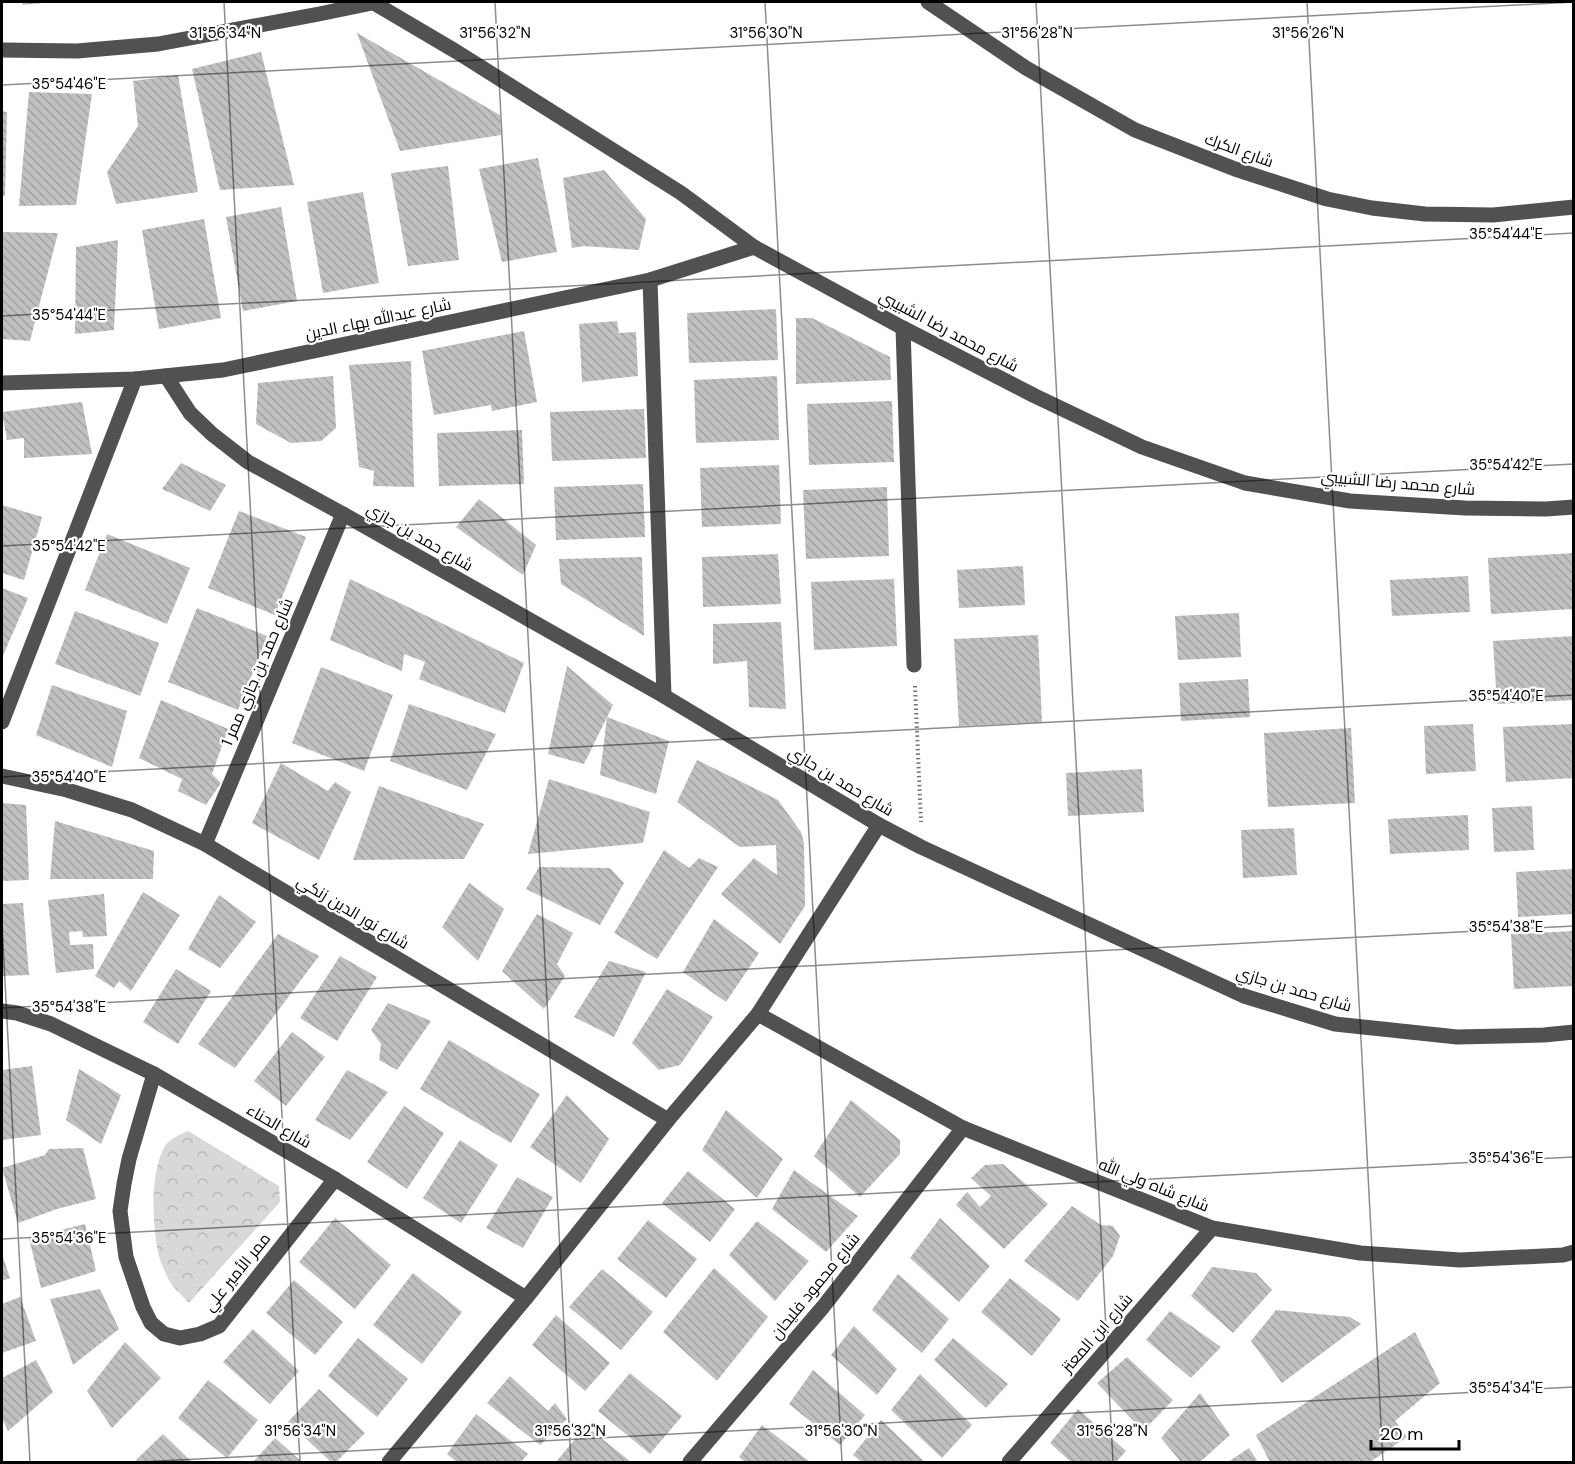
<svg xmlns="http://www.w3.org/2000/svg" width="1575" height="1464" viewBox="0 0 1575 1464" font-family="'DM Sans',Cairo,sans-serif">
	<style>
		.forest { fill: url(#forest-crowns) }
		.building { fill: url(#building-back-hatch) }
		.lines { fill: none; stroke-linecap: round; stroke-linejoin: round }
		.path { stroke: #737373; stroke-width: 4; stroke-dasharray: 1.5 3; stroke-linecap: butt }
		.minor { stroke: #515151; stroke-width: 15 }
		.ticks { fill: none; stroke: #000; stroke-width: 1.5; stroke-opacity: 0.45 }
		.labels { text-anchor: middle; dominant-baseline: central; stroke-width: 4.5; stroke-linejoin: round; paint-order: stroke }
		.street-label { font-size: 16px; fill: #000; stroke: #fff }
		.ticks-label { font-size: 15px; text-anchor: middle; fill: #000; stroke: #fff; stroke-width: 4.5; stroke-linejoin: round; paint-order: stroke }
	</style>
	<defs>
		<pattern id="forest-crowns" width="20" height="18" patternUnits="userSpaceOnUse" patternTransform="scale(1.5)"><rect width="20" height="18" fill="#d8d8d8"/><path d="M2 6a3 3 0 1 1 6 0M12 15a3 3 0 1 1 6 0" fill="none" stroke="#b8b8b8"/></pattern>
		<pattern id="building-back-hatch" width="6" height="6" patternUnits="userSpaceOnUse" patternTransform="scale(1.5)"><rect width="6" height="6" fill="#c0c0c0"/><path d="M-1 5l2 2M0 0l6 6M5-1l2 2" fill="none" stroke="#a3a3a3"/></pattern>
	</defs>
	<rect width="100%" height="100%" fill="#fff"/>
	<path class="forest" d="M188 1131 279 1186 280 1202 189 1303C183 1296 174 1289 170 1282 165 1273 160 1261 158 1252 152 1223 150 1171 165 1146 171 1138 179 1135 188 1131Z"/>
	<g class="building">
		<polygon points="23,2 42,2 42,3 23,5"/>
		<polygon points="357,33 500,115 501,135 400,151"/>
		<polygon points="261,52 294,185 220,190 192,69"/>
		<polygon points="178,75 198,192 116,204 107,172 138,126 133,81"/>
		<polygon points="29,92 92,94 76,205 19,206"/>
		<polygon points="2,111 7,112 5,196 2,196"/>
		<polygon points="538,158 557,252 502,262 479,169"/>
		<polygon points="448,166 459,260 408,266 391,173"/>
		<polygon points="604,170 646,219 639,250 584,246 572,248 563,178"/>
		<polygon points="363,192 379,283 323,293 307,202"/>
		<polygon points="281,207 297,301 243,311 226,217"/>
		<polygon points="204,219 221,318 159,329 142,230"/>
		<polygon points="2,232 58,233 30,341 2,339"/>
		<polygon points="118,240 114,330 75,334 76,247"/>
		<polygon points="776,309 778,360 689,363 687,313"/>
		<polygon points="796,318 812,318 890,357 891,380 796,384"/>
		<polygon points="617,321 619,333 636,332 638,376 582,382 579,324"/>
		<polygon points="524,331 537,402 492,411 491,405 434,415 422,351"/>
		<polygon points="411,361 414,487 373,486 374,471 359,467 349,365"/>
		<polygon points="333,376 336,428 321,441 291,443 256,424 258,383"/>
		<polygon points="777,376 779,440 696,443 694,380"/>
		<polygon points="892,401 894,462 809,465 807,404"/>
		<polygon points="82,402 92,454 24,458 24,438 7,440 2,412"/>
		<polygon points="644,409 646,458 552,461 550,412"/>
		<polygon points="522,430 524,484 439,486 437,433"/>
		<polygon points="181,463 226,485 210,511 162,489"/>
		<polygon points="779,465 781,524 702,527 700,468"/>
		<polygon points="643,484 645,537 556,540 554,487"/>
		<polygon points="887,487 889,556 806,559 803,490"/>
		<polygon points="479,499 536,545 523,575 456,527"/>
		<polygon points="2,505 42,517 24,580 2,573"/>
		<polygon points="239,511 306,537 275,615 208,588"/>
		<polygon points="107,534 190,568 167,624 85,590"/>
		<polygon points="1574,553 1574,609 1491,614 1488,558"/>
		<polygon points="778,554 781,604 703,607 702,557"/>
		<polygon points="642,557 644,636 561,584 559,559"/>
		<polygon points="1023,566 1025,605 959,608 957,570"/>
		<polygon points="1468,576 1470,612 1392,616 1390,580"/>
		<polygon points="350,579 524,663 505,713 419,679 425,662 404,654 402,671 330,640"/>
		<polygon points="894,579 897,646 814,650 811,582"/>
		<polygon points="2,588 28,598 2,658"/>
		<polygon points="197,608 267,636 238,710 168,682"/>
		<polygon points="75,611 159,643 140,696 55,664"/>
		<polygon points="1239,613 1241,657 1178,660 1175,616"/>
		<polygon points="781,622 786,709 749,707 747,661 713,664 713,624"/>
		<polygon points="1038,635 1042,722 959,726 954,639"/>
		<polygon points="1574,636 1574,700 1497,704 1493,641"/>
		<polygon points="567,666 613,705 584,764 548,754"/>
		<polygon points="321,667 393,695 364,771 292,743"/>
		<polygon points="1248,679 1250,717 1181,721 1179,683"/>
		<polygon points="52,685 127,711 112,767 36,735"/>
		<polygon points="161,700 228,729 212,774 221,783 206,805 178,791 182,779 139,758"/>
		<polygon points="409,704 496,734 467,790 390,761"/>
		<polygon points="607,717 669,741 656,794 600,775"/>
		<polygon points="1473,724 1476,771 1426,774 1424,726"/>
		<polygon points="1574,724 1574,778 1506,782 1503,727"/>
		<polygon points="1351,728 1355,803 1268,807 1264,733"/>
		<polygon points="697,760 778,800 801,832 804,843 805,906 780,944 721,894 754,858 777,875 776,845 740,847 677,802"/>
		<polygon points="281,763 328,791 335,782 351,792 319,860 252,823"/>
		<polygon points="1142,769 1144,812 1068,816 1066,773"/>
		<polygon points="549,779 650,812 643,843 528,854"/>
		<polygon points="379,786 484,824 464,859 353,860"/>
		<polygon points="2,803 26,805 29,880 2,881"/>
		<polygon points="1532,806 1534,850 1494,852 1492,808"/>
		<polygon points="1468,815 1469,850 1390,854 1388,819"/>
		<polygon points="55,821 154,851 153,879 50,879"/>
		<polygon points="1294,828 1297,875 1243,878 1241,830"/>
		<polygon points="664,850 689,868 699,858 718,867 657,959 614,933"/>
		<polygon points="539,867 610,868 624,883 600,925 526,889"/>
		<polygon points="1572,869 1574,914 1518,917 1516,872"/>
		<polygon points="469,883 504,909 478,961 442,927"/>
		<polygon points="143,892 180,915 131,991 119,981 114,988 95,976"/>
		<polygon points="104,894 107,936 83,937 82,931 69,932 70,945 93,944 94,969 56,973 48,900"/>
		<polygon points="219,895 256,922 220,968 188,949"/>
		<polygon points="23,903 29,975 2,976 2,904"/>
		<polygon points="537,914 573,933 557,964 565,976 544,1009 502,971"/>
		<polygon points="714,919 759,953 726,1002 683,972"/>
		<polygon points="1574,931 1574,986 1514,989 1511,934"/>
		<polygon points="278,934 319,956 235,1068 198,1044"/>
		<polygon points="340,956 377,977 337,1041 300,1018"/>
		<polygon points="609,961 646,972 614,1037 574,1017"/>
		<polygon points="176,969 211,991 178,1044 143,1022"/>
		<polygon points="667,989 713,1017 680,1065 659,1070 632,1043"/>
		<polygon points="388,1003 431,1021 397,1070 379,1060 381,1044 371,1030"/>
		<polygon points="292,1032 325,1057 286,1106 254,1081"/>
		<polygon points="449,1040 540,1094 511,1143 420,1089"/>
		<polygon points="32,1066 41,1135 2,1140 2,1070"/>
		<polygon points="79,1069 121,1095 101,1144 66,1120"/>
		<polygon points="347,1070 388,1092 350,1140 315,1120"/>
		<polygon points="567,1095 609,1139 581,1183 530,1147"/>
		<polygon points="851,1100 900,1140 900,1154 860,1197 814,1156"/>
		<polygon points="404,1106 444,1133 407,1189 367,1162"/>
		<polygon points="726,1110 783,1159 757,1198 702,1150"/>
		<polygon points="460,1140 498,1165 461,1223 423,1198"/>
		<polygon points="83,1148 96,1199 57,1209 18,1223 2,1168 45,1155 49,1149"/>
		<polygon points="1003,1164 1048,1204 1004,1249 956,1205 967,1192 980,1207 991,1196 971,1178 985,1165"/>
		<polygon points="794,1170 858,1216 826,1252 772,1209"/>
		<polygon points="688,1171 735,1209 710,1242 662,1203"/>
		<polygon points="517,1177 553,1197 523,1248 486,1228"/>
		<polygon points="1072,1206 1101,1225 1113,1226 1120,1236 1113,1256 1078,1301 1024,1261"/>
		<polygon points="335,1218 391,1265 355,1309 299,1262"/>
		<polygon points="940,1218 990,1266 959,1302 910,1258"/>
		<polygon points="648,1220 697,1259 666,1298 617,1259"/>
		<polygon points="757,1221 809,1261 775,1301 729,1255"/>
		<polygon points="85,1224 96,1271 41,1288 29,1238"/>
		<polygon points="2,1254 10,1278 2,1281"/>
		<polygon points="1212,1267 1256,1273 1272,1290 1233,1333 1191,1296"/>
		<polygon points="714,1268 768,1317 717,1381 663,1332"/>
		<polygon points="602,1269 653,1312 621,1350 569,1307"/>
		<polygon points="413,1273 462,1312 422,1364 373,1325"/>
		<polygon points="898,1274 949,1319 922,1353 872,1310"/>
		<polygon points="1010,1278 1061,1319 1032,1356 981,1312"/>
		<polygon points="294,1280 343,1322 315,1355 266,1313"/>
		<polygon points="100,1289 119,1329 73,1365 50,1299"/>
		<polygon points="20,1297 36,1341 2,1353 2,1304"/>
		<polygon points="1276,1310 1350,1317 1361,1324 1282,1383 1251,1341"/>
		<polygon points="1170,1311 1221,1347 1191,1378 1146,1340"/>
		<polygon points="556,1315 610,1363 585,1391 532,1345"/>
		<polygon points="854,1326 897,1369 877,1395 831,1355"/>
		<polygon points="253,1329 299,1371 270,1404 223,1362"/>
		<polygon points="1415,1332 1440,1383 1395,1421 1407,1437 1370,1462 1270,1462 1256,1435"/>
		<polygon points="358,1338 408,1379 377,1417 328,1376"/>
		<polygon points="953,1338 1008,1384 986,1408 934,1360"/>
		<polygon points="125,1342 161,1378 112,1428 87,1391"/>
		<polygon points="1127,1357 1173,1400 1143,1431 1097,1383"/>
		<polygon points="36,1360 53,1392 8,1431 2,1418 2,1378"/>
		<polygon points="813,1370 865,1415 840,1445 789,1404"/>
		<polygon points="630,1373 682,1416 650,1454 598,1411"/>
		<polygon points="920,1374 972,1425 942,1458 891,1410"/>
		<polygon points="510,1376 548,1411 555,1403 567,1419 540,1445 487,1403"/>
		<polygon points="208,1380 258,1420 227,1458 178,1418"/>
		<polygon points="319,1389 365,1433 336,1462 331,1462 288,1422"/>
		<polygon points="1200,1393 1230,1435 1200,1462 1181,1462 1161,1438"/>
		<polygon points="1078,1409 1126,1451 1116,1462 1071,1462 1050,1443"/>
		<polygon points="476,1414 528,1454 521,1462 457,1462 447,1454"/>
		<polygon points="881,1420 925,1462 862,1462 853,1455"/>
		<polygon points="762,1425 810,1462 745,1462 739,1457"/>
		<polygon points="586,1426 631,1462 556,1462"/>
		<polygon points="163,1434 192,1462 139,1462 136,1460"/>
		<polygon points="275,1438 302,1462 253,1462"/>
		<polygon points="1249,1448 1258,1462 1228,1462"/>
	</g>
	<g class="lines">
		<polyline class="path" points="915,686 921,822"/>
		<g class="minor">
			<polyline points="928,2 1026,68 1135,130 1235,169 1327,199 1372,208 1425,214 1493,215 1574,207"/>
			<polyline points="374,3 457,52 681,193 754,247 903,328 1035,396 1142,447 1245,483 1350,501 1465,508 1546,509 1574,507"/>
			<polyline points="2,50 77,51 158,44 319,14 377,2"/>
			<polyline points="650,280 664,696"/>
			<polyline points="903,328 914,665"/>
			<polyline points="166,376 190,413 212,434 248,462 343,514 664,696 879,825 921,847 1244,996 1335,1024 1457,1037 1544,1035 1574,1032"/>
			<polyline points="2,383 135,379 223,370 650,280 754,247"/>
			<polyline points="2,722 135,379"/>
			<polyline points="2,776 67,790 132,810 205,844 668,1120"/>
			<polyline points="205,844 343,514"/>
			<polyline points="2,1011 17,1013 51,1024 154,1074 335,1179 526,1298"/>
			<polyline points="758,1014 963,1128 1212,1228 1360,1253 1460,1260 1563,1255 1574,1252"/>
			<polyline points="154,1074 129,1159 124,1184 120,1211 126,1257 143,1307 151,1323 164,1334 180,1338 200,1334 219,1326 335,1179"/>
			<polyline points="389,1462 526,1298 668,1120 758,1014 879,825"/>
			<polyline points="690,1462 823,1307 963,1128"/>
			<polyline points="1009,1462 1212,1228"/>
		</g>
	</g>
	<path class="ticks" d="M224 2 300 1462M495 2 571 1462M765 2 842 1462M1036 2 1113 1462M1307 2 1383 1462M2 85 1574 2M2 316 1574 233M2 546 1574 464M2 777 1574 695M2 924 30 1462M2 1008 1574 926M2 1239 1574 1157M140 1462 1574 1387"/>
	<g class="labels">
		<g class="street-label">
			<text transform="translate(1239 150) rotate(20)">شارع الكرك</text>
			<text transform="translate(378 319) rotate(-12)">شارع عبدالله بهاء الدين</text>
			<text transform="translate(949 331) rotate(28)">شارع محمد رضا الشبيبي</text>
			<text transform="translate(1398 483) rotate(5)">شارع محمد رضا الشبيبي</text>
			<text transform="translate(420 537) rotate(30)">شارع حمد بن جازي</text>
			<text transform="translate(257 672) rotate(-67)">شارع حمد بن جازي ممر 1</text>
			<text transform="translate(841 781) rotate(31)">شارع حمد بن جازي</text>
			<text transform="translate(353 912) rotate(31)">شارع نور الدين زنكي</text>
			<text transform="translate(1294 989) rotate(17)">شارع حمد بن جازي</text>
			<text transform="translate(279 1126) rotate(30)">شارع الحناء</text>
			<text transform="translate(1154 1185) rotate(22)">شارع شاه ولي الله</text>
			<text transform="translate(237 1272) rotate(-51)">ممر الأمير علي</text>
			<text transform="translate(815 1286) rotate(-51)">شارع محمود فليحان</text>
			<text transform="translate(1097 1333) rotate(-49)">شارع ابن المعتز</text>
		</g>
	</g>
	<g class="ticks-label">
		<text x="225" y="38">31°56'34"N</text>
		<text x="495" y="38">31°56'32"N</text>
		<text x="766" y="38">31°56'30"N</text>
		<text x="1037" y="38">31°56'28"N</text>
		<text x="1308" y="38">31°56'26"N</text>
		<text x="69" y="89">35°54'46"E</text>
		<text x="1506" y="239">35°54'44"E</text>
		<text x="69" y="320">35°54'44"E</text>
		<text x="1506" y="470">35°54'42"E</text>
		<text x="69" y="551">35°54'42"E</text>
		<text x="1506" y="701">35°54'40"E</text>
		<text x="69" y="782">35°54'40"E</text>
		<text x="1506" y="932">35°54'38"E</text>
		<text x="69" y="1012">35°54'38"E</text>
		<text x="1506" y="1163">35°54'36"E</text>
		<text x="69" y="1243">35°54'36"E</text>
		<text x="1506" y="1393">35°54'34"E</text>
		<text x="300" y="1436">31°56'34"N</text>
		<text x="570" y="1436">31°56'32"N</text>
		<text x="841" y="1436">31°56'30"N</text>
		<text x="1112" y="1436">31°56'28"N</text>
	</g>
	<rect width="1575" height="1464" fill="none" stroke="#000000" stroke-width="6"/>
	<path d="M1371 1440v9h88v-9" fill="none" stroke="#000000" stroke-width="3"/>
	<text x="1380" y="1440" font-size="18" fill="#000000" stroke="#ffffff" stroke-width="4.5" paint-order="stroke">20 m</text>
</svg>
